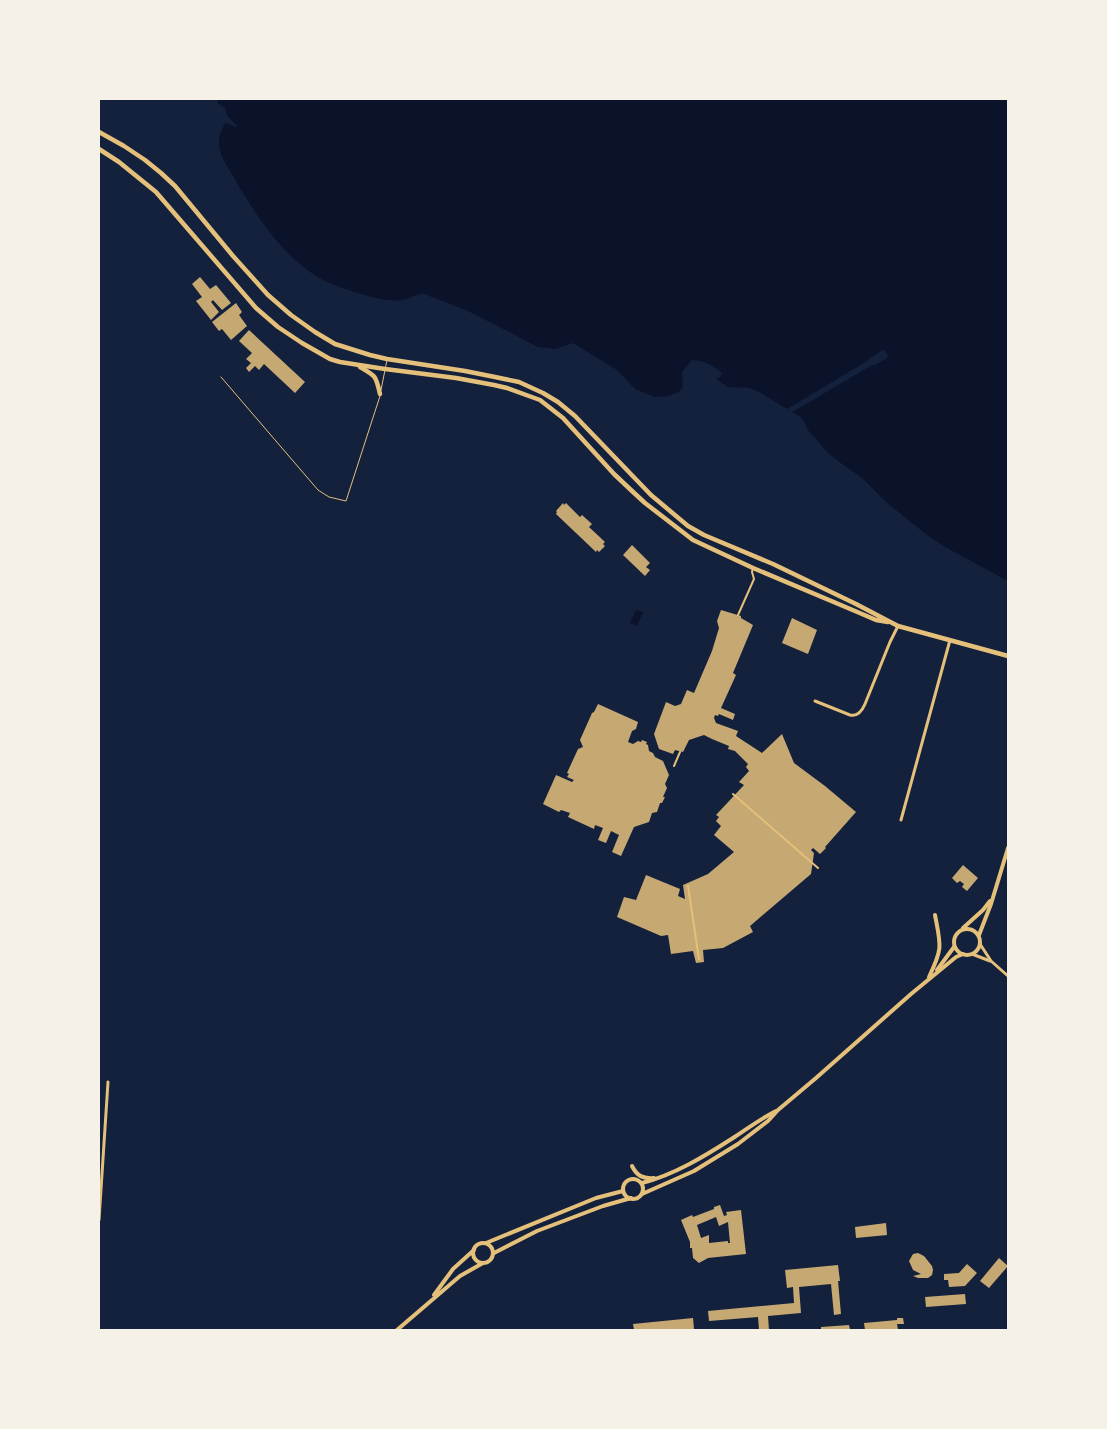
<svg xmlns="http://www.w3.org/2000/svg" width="1107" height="1429" viewBox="0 0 1107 1429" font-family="'Source Sans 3',sans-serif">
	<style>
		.water { fill: #0b132b }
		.pier { fill: #14213d }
		.building { fill: #c6a872; fill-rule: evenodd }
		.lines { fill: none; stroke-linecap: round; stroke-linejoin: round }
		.service { stroke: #e5c07b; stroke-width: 1 }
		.pedestrian { stroke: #e5c07b; stroke-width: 2 }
		.minor { stroke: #e5c07b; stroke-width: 3 }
		.tertiary { stroke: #e5c07b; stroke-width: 4 }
		.secondary { stroke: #e5c07b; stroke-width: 4.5 }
	</style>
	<rect width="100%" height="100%" fill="#14213d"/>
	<g class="water">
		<path d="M214 99H1008V581L947 548 931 538 887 503 862 478 838 461 827 452 808 430 802 418 759 392 749 388 728 387 716 379 720 377 722 373C712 365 704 361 692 360L682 372 683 387 679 392 668 396 655 397 635 389 617 370 573 343 555 349 538 347 468 311 424 294C415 293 411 299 402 300 384 303 350 291 332 284 289 267 255 215 233 176 227 166 220 156 219 145 218 137 222 130 225 123L230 124 235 127 237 126 227 116 225 108 217 103 218 100Z"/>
		<polygon points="636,610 643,612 637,626 630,623"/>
	</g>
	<polygon class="pier" points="883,350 885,351 888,356 887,358 875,365 872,365 789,414 784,411 869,360 870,358"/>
	<g class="building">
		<polygon points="200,277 210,289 216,285 231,303 222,310 213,300 211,302 219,312 211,320 196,301 202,297 192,284"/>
		<polygon points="236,303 242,312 239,315 247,326 231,340 222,329 219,331 212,322"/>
		<polygon points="249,330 305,382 295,393 264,364 259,370 255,366 249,372 246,368 251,363 246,359 252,353 239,341"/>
		<polygon points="563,503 564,505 566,503 580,517 582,515 592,524 589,527 605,542 603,544 605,546 599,552 597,550 596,552 556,514 557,512 556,511"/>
		<polygon points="632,545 650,563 646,567 650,570 645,576 623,555"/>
		<polygon points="721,610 741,616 741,618 753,625 733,673 736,675 721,708 735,714 733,720 719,714 718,716 715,715 714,718 716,723 738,731 736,736 762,753 782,734 794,763 825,786 856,812 825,847 826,848 820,854 813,848 811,850 814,853 811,874 750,926 753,932 723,948 703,950 704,962 696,963 693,951 671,954 668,935 661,936 617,917 624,897 636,900 646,875 680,889 678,896 685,899 683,885 708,874 734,852 714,835 721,826 716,821 719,817 716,815 744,785 739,782 749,771 746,767 748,764 735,751 728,749 729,746 712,739 704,735 689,740 683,752 675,750 673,754 659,749 654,734 666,702 675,706 681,704 687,690 694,693 712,651 719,628 717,621"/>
		<polygon points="792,618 817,630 808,654 782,643"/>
		<polygon points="598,704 638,722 636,729 632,731 628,742 633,744 638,741 641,742 642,740 647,742 646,744 648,745 649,751 653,753 655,757 663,761 669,775 665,784 667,788 663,797 665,797 662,803 660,803 657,812 652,813 649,822 634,827 621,856 612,852 619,835 611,831 606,843 598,840 603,828 595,825 594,829 568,817 570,813 561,810 559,812 543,804 556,775 572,782 574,780 567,777 569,774 567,773 578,749 583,747 580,740 592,713 594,712"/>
		<polygon points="963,865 978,878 967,891 962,887 964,884 960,881 957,883 952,878"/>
		<path d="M720 1205 724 1216 727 1215 726 1212 741 1210 746 1254 708 1258 699 1263 693 1258 692 1248H690V1242L681 1220 692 1215 693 1217 714 1209V1207ZM716 1217 719 1226 728 1222 730 1243H728V1241L709 1243V1235L701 1238 697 1225Z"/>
		<polygon points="886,1223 887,1235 856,1238 855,1227"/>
		<polygon points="918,1253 924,1256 932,1266 933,1270 932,1275 928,1278 918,1278 913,1276 921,1274 913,1270 909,1261 913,1254"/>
		<polygon points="999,1258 1008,1266 989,1288 980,1281"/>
		<polygon points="967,1264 977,1273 965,1286 949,1287 948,1280 944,1280 944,1274 959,1273"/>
		<polygon points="838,1265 840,1281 838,1281 841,1314 834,1315 831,1284 799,1287 801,1313 768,1316 769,1330 759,1330 758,1317 709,1321 708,1311 794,1303 793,1287 787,1288 785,1270"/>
		<polygon points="965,1294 966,1304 926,1307 925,1297"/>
		<polygon points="693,1318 694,1329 634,1330 633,1324"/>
		<polygon points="897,1318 903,1318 904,1324 897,1324 898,1330 865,1330 864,1323 897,1320"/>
		<polygon points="849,1325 850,1330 821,1330 821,1327"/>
	</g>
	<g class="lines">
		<g class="service">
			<polyline points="221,377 318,490 329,497 346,501 380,396"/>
			<polyline points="381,390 387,360"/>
		</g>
		<g class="pedestrian">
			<polyline points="738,615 754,579 752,572 753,568"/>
			<polyline points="674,766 680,752"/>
			<polyline points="733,794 818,868"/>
			<polyline points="688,886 699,959"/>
		</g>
		<g class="minor">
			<path d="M815 701 850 715C858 717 862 711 865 704L890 642 898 626"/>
			<polyline points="901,820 950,640"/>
			<polyline points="980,944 991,961 1008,976"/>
			<polyline points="972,954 990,961"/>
			<polyline points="99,1220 108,1082"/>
		</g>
		<g class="tertiary">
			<polyline points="963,928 983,910 990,901"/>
			<circle cx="967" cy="942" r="13"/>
			<polyline points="979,935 991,904 1008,848"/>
			<polyline points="937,970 954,947"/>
			<path d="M929 977C943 948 941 946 935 915"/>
			<path d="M632 1166C637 1176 643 1179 654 1178"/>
			<circle cx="633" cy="1189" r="10"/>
			<path d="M642 1183C674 1175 705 1156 733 1138 747 1129 760 1119 776 1111"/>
			<polyline points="642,1194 694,1171 738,1144 768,1121 778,1110 816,1078 911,994 956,957 963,954"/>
			<circle cx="483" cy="1253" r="10"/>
			<polyline points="486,1243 596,1198 623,1191"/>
			<polyline points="494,1253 537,1231 603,1206 631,1198"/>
			<polyline points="434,1295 453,1269 474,1250"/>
			<polyline points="397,1330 460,1276 483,1263"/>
		</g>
		<g class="secondary">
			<polyline points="99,132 124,146 145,160 161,173 175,186 233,256 268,295 291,315 315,332 335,344 370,355 387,359 465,371 495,377 519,382 543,393 558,402 575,416 651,495 688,526 704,535 773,564 856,604 898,626 1008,656"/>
			<polyline points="99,149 119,162 156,192 256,308 278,327 302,343 330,359 340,362 385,369 456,378 494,385 507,388 540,400 563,418 614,474 632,491 645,503 693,540 753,568 855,611 876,620 888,622"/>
			<path d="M360 367C376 376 376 376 380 394"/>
		</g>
	</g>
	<rect width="1107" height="1429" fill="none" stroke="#f6f1e7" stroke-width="200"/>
</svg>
